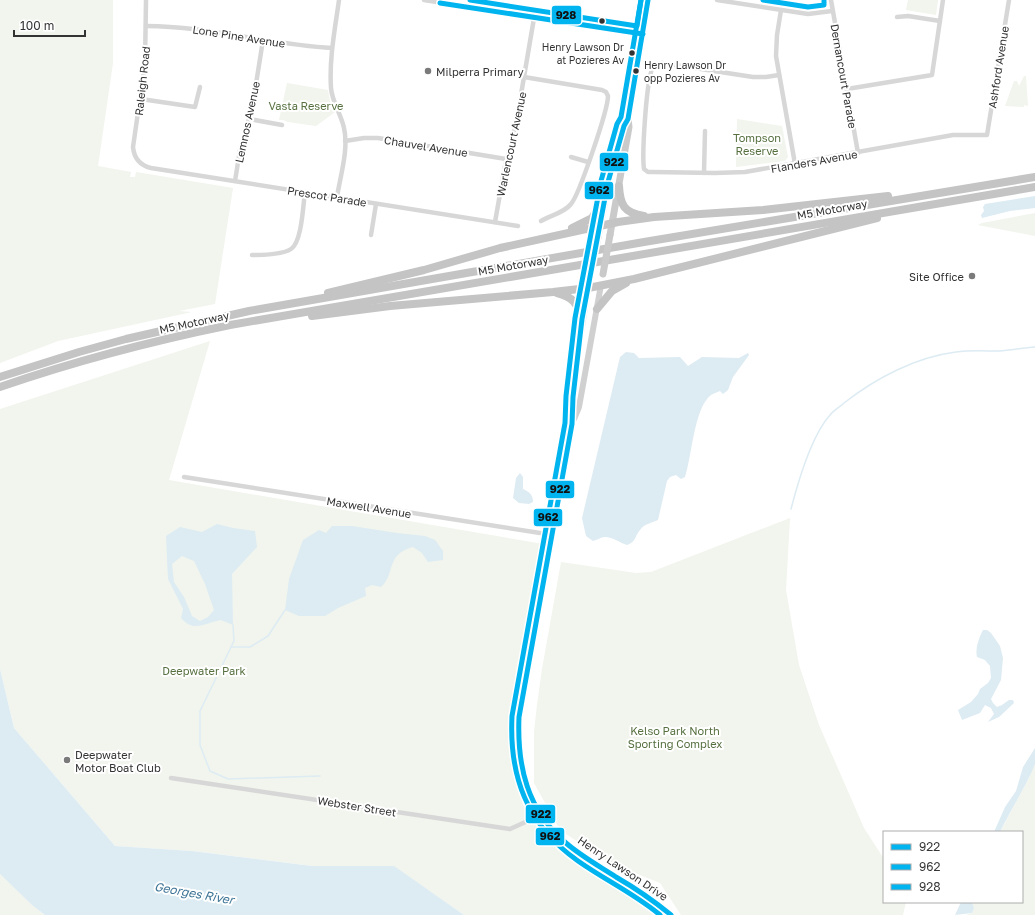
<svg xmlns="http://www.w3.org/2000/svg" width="1035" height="915" viewBox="0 0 1035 915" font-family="'Golos Text',sans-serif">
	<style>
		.green { fill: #f1f5ed }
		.water { fill: #ddebf3; fill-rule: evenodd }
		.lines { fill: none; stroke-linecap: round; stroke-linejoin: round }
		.stream { stroke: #ddebf3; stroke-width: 1.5 }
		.minor { stroke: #d7d7d7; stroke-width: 4.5 }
		.secondary { stroke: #d0d0d0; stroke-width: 6 }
		.primary { stroke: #cacaca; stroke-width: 7 }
		.motorway { stroke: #c4c4c4; stroke-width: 8 }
		.primary-bridge { stroke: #cacaca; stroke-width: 7 }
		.bus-1-casing { stroke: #fff; stroke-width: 8 }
		.bus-2-casing { stroke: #fff; stroke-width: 8 }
		.bus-3-casing { stroke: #fff; stroke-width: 8 }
		.bus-1 { stroke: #00b5ef; stroke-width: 5 }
		.bus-2 { stroke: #00b5ef; stroke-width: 5 }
		.bus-3 { stroke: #00b5ef; stroke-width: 5 }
		.bus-dot { fill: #333; stroke: #fff; stroke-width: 1.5 }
		.poi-dot { fill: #7a7a7a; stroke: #fff; stroke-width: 1.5 }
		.labels { text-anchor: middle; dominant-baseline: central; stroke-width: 4; stroke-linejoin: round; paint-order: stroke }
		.bus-label { font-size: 10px; fill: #333; stroke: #fff; text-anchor: end }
		.street-label { font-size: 11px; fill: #333; stroke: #fff }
		.poi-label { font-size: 11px; fill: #333; stroke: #fff; text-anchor: start }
		.park-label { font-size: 11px; fill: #56703f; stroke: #fff }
		.water-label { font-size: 12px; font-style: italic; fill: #3f7597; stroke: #fff }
		.line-badge { stroke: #fff; stroke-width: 1.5 }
		.pale-badge-label { font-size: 11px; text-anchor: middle; font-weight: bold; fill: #111 }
	</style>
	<rect width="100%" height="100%" fill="#fff"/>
	<g class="green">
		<polygon points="0,0 113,0 113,63 98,166 131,172 130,177 135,177 136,172 233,188 215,304 179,311 192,312 58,341 0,363"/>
		<polygon points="908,0 938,0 936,15 906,10"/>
		<polygon points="1024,76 1026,76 1028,106 1024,105 1024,107 1005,106 1014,81 1017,81 1019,86"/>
		<polygon points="287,83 328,90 330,101 335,112 316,126 288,122 283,120 279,120"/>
		<polygon points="737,119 782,126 788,157 785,161 736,167"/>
		<polygon points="1035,213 1035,236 978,225 982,223"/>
		<polygon points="210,341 169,480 543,544 509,743 523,805 540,832 613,885 658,915 464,915 393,866 312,866 192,851 115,846 14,728 0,669 0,409"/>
		<polygon points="790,518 786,590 799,665 819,725 864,828 884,859 884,902 906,902 903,915 681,915 660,883 610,863 560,830 534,783 534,732 537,705 542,669 561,562 636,573 651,572"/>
		<polygon points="1035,764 1035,915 966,915 972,913 974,908 972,902 1022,902 1022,832 1000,832 1029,778 1032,768"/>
		<polygon points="0,874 32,905 45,915 0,915"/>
	</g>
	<g class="water">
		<polygon points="1035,196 1035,208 1010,211 982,218 981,215 984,211 983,207 985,204"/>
		<path d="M626 352 634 353 639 358 680 357 688 366 702 357 739 358 748 353 749 355 733 377 728 390 723 394 720 391C718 392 714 393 711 395 694 408 692 456 685 477L681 479 676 475 670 477 667 481 658 520C651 523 644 524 640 530 634 537 637 541 627 545 620 543 613 537 605 537 601 537 597 540 593 541L586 536 582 518 620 357Z"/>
		<path d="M520 473 523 477V489C529 492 533 494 533 502L529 504 519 503 513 498 516 478Z"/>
		<path d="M217 524 233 528 255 531 257 547 232 574 233 625 221 620C204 623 194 633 181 618L183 609 168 579 166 536 180 527 202 532ZM182 556 194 561 205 584 214 610 208 617 200 621 192 616 184 597 174 582 172 564Z"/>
		<path d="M332 526H352L397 533 425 536 435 540 443 551V560L428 562 422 553 413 547C385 554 396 574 381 587L372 585 365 588 366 596 338 608 325 616H299L285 610 289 579 303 540 319 530 326 533Z"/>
		<path d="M983 630H987L991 633 1000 646 1003 658 1001 680 991 699 993 703 997 707 1002 705 1009 700H1013L1014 703 999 717 988 722 994 714 991 708 985 705 980 713 962 720 958 710 971 702 978 694 980 689 988 683 991 678 990 666 985 660 977 657C975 648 979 638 983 630Z"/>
		<polygon points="0,669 14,728 115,846 192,851 312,866 394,866 464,915 45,915 32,905 0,874"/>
		<path d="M1035 748C1035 753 1035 760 1035 764 1026 787 1011 809 1000 832H994L1005 807 1016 791 1023 767Z"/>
		<polygon points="961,902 972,902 974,908 972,913 955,915"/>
	</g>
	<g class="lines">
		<g class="stream">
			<path d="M791 509C798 482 812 435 830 415 834 410 840 407 844 403 876 378 916 357 956 352 970 350 985 351 999 351 1011 350 1023 348 1035 347"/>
			<polyline points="233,625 234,641 200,711 200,745 210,771 228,779 320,776"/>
			<polyline points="231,647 250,647 268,636 285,610"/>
		</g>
		<g class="minor">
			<path d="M146 0 145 64 133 147C134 158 139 165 151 168L518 226"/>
			<polyline points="424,0 643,34"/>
			<polyline points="717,0 808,14 832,11"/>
			<polyline points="831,0 858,153"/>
			<polyline points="781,10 777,35 776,56 795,164"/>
			<polyline points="897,17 908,16 940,21"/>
			<path d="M146 26C209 26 270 45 332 48"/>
			<path d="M779 75 766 77H753L662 63 654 65C646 75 642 155 644 169L648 172H653L715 173 745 172 953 135H987L1009 0"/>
			<path d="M524 77 602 90 606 92 608 96C608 110 579 195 571 204 564 213 551 215 541 221"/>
			<polyline points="847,89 932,75 943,0"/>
			<polyline points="141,99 195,107 200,87"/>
			<polyline points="249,119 282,125"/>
			<polyline points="345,141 364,138 378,138 506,159"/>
			<polyline points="571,157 588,162"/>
			<polyline points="704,173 705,131"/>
			<polyline points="235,181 240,150 252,109 263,40"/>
			<path d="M337 197C340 177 349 149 344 128 341 114 332 102 331 88 329 59 335 29 339 0"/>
			<polyline points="495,222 505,166 516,124 534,18"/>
			<polyline points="371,235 376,204"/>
			<path d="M252 255C262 255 282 255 291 249 302 242 303 205 305 192"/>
			<polyline points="184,477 553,535"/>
			<polyline points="171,778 510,829 541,815"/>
		</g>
		<g class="secondary">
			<path d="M588 288C581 333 573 378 572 424L519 717C514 773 534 825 583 856 613 876 644 891 671 915"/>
			<polyline points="574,419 579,407 601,285"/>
		</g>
		<g class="primary">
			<polyline points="610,235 629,127 628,119"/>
			<polyline points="598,237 608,182 624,126 628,119 648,0"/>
			<polyline points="588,288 590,276"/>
		</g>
		<g class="motorway">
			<path d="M619 186C620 205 624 213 644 216"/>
			<polyline points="572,228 592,218 605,198"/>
			<polyline points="328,293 424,270 500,248 618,222 654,217 763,210 888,196"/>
			<path d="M557 293C574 297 577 304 582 319"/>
			<polyline points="597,309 612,291 626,283"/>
			<polyline points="312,316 390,306 553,292 588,288 634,279 877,218"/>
			<polyline points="0,377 79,352 126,339 249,311 644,242 1035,177"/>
			<path d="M0 387C75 361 152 341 230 325L1035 187"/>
		</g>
		<g class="primary-bridge">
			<polyline points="603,274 610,235"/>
			<polyline points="590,276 598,237"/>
		</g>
		<defs>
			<g id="bus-1">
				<path d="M648 0 628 119 624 126 608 182 582 319 573 397 572 424 519 717C517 766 527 810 566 843 581 856 599 866 616 877 635 888 654 901 671 915"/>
				<polyline points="440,3 643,34"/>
			</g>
			<path id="bus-2" d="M641 0 621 117 617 124 601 181 575 318 566 396 565 423 512 716C509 777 527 825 578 861 605 880 635 894 660 915"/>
			<g id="bus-3">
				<polyline points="470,0 637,26 641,0"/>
				<polyline points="763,0 808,7 824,5 824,1"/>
			</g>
		</defs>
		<use href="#bus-1" class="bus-1-casing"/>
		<use href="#bus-2" class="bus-2-casing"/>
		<use href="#bus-3" class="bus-3-casing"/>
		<use href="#bus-1" class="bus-1"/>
		<use href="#bus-2" class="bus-2"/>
		<use href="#bus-3" class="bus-3"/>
	</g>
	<g class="bus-dot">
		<circle cx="602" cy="21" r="3.5"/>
		<circle cx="632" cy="53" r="3.5"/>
		<circle cx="636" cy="71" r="3.5"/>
	</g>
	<g class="poi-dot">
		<circle cx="428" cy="71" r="4"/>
		<circle cx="972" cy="276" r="4"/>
		<circle cx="67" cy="760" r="4"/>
	</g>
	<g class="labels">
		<g class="bus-label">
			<text x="624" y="47">Henry Lawson Dr<tspan x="624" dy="13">at Pozieres Av</tspan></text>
			<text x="644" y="65" text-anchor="start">Henry Lawson Dr<tspan x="644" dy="13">opp Pozieres Av</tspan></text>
		</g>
		<g class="street-label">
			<text transform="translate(239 36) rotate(9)">Lone Pine Avenue</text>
			<text transform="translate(998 67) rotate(-81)">Ashford Avenue</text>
			<text transform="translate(844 76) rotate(80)">Dernancourt Parade</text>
			<text transform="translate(142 81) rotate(-84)">Raleigh Road</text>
			<text transform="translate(247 122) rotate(-78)">Lemnos Avenue</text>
			<text transform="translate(511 144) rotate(-78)">Warlencourt Avenue</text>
			<text transform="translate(426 146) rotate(9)">Chauvel Avenue</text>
			<text transform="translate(814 161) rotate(-10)">Flanders Avenue</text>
			<text transform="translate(327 196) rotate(9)">Prescot Parade</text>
			<text transform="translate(832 209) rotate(-10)">M5 Motorway</text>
			<text transform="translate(513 265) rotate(-10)">M5 Motorway</text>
			<text transform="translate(194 322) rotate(-12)">M5 Motorway</text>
			<text transform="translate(369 507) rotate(9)">Maxwell Avenue</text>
			<text transform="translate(357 806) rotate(9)">Webster Street</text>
			<text transform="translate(623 868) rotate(34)">Henry Lawson Drive</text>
		</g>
		<g class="poi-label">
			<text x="436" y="71">Milperra Primary</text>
			<text x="964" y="276" text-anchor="end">Site Office</text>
			<text x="75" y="754">Deepwater<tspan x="75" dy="13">Motor Boat Club</tspan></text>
		</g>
		<g class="park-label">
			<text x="306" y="105">Vasta Reserve</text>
			<text x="757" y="137">Tompson<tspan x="757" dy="13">Reserve</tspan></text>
			<text x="204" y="670">Deepwater Park</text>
			<text x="675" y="730">Kelso Park North<tspan x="675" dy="13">Sporting Complex</tspan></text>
		</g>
		<g class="water-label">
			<text transform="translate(194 893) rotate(10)">Georges River</text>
		</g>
	</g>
	<g class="line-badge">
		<rect x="551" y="5" width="31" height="20" rx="4" fill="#00b5ef"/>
		<rect x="599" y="152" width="30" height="20" rx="4" fill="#00b5ef"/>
		<rect x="584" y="181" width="30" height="19" rx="4" fill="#00b5ef"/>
		<rect x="545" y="480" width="30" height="19" rx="4" fill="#00b5ef"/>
		<rect x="533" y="508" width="30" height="19" rx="4" fill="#00b5ef"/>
		<rect x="525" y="804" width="31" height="20" rx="4" fill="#00b5ef"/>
		<rect x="535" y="827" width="30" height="19" rx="4" fill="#00b5ef"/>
	</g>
	<g class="pale-badge-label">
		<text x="566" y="19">928</text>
		<text x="614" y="166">922</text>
		<text x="599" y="194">962</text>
		<text x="560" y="493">922</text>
		<text x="548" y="521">962</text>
		<text x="541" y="818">922</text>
		<text x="550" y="840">962</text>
	</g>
	<rect x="883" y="831" width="140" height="72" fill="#ffffff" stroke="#adadad"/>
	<rect x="891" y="844" width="20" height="6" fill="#00b5ef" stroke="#adadad"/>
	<text x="919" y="851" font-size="12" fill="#333333">922</text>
	<rect x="891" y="864" width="20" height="6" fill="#00b5ef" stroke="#adadad"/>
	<text x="919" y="871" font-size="12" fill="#333333">962</text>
	<rect x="891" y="884" width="20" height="6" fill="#00b5ef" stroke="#adadad"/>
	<text x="919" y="891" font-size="12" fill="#333333">928</text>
	<path d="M14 30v6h71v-6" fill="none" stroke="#333333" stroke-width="2"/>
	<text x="20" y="30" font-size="12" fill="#333333" stroke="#ffffff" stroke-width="3" paint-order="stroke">100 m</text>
</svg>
